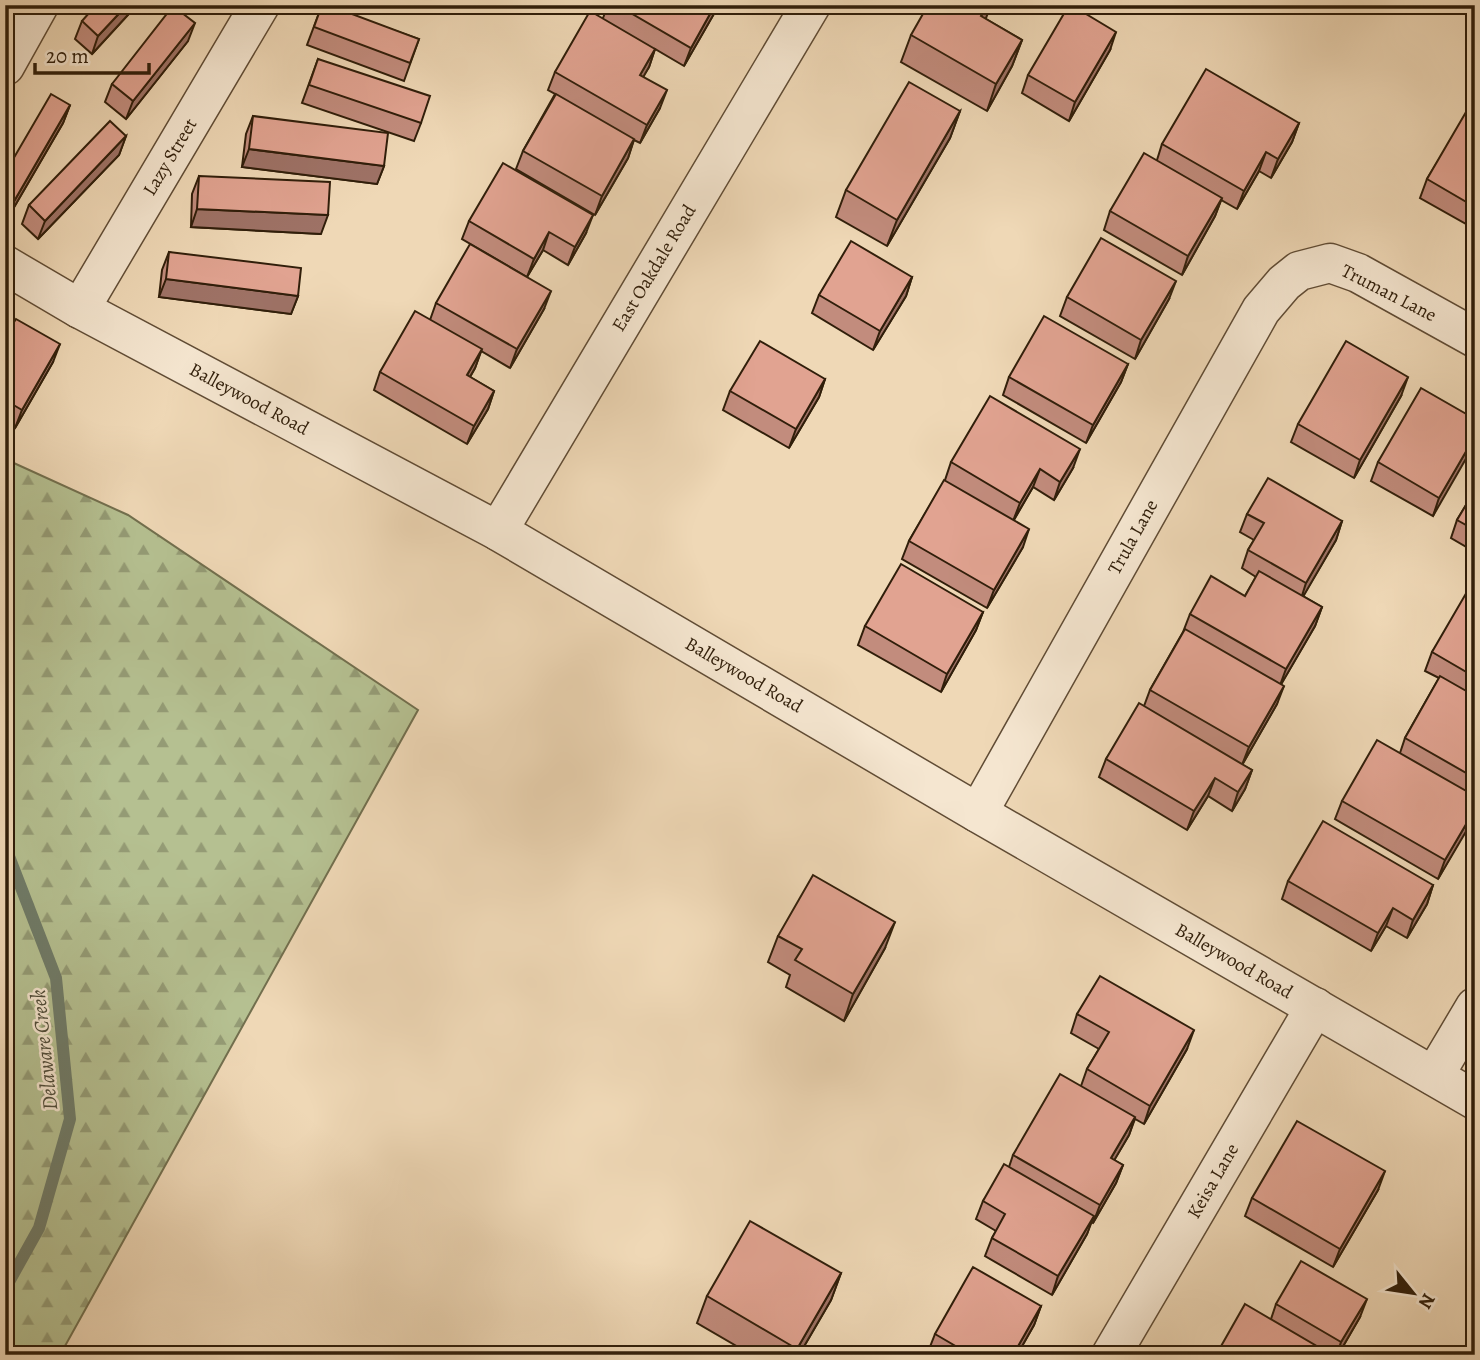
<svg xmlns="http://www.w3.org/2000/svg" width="1480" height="1360" viewBox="0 0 1480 1360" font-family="Alegreya,serif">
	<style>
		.forest { fill: url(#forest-firs); stroke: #726f4e; stroke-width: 2 }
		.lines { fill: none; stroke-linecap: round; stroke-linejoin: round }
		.stream { stroke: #707c69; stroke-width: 12 }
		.minor-casing { stroke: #604c35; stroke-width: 41 }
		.minor { stroke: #f5e6d0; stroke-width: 38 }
		.wall { fill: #c28c7d; stroke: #301e0a; stroke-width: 2 }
		.shaded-wall { fill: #9e7266; stroke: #301e0a; stroke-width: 2 }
		.building { fill: #e1a391; stroke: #301e0a; stroke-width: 2 }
		.labels { text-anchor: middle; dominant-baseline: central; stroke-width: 5; stroke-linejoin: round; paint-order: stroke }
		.street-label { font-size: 19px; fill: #301e0a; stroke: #f5e6d0 }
		.water-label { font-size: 21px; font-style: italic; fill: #504d3a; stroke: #f5e6d0 }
	</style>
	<defs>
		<pattern id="forest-firs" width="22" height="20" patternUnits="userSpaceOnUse" patternTransform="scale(1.75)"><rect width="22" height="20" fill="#b5c091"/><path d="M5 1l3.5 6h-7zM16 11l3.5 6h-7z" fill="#949b75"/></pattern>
	</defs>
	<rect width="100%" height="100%" fill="#efd8b6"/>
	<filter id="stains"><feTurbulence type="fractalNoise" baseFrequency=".00286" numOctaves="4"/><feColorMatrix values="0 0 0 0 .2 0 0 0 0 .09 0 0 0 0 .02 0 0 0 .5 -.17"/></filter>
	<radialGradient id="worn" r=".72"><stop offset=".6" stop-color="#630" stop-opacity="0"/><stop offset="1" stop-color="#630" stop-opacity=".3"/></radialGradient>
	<polygon class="forest" points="5,459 128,515 418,710 60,1355 5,1355"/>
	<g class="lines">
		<polyline class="stream" points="5,846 56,978 70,1119 39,1228 5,1289"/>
		<defs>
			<g id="minor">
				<polyline points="5,66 39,5"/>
				<polyline points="5,265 80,309 498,531 978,813 1475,1100"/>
				<polyline points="80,309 260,5"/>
				<polyline points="498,531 811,5"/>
				<polyline points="978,813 1261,310 1284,283 1299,271 1330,263 1358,273 1475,338"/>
				<polyline points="1434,1076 1475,1007"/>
				<polyline points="1111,1355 1315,1007"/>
			</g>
		</defs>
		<use href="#minor" class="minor-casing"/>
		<use href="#minor" class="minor"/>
	</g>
	<g class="wall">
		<polygon points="137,5 92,54 75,39 82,21"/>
		<polygon points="322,5 419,39 404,81 307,45"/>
		<polygon points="608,5 719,5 684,66 655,49 649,67 643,76 660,108 640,143 634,140 628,158 595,215 516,169 523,151 555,94 548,90 555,72 603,18"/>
		<polygon points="986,19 1022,40 1012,66 987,111 901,62 911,35"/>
		<polygon points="188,41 126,119 105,102 112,84"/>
		<polygon points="1110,50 1069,121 1022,93 1028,75"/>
		<polygon points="318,59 421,123 414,141 302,103"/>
		<polygon points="1475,101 1475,229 1420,198 1427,179"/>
		<polygon points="70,105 63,123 6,221 5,221 5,173"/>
		<polygon points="960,111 950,138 887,246 836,217 846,190"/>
		<polygon points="253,116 384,166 377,184 242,167 246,134"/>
		<polygon points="1299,123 1292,142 1271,178 1259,171 1237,209 1221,200 1215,216 1182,275 1104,230 1110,211 1157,160 1162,144"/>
		<polygon points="126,136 119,155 38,239 22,224 29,205"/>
		<polygon points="199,176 321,234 191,227 192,194"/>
		<polygon points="469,221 586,233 568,265 543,250 527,277 462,239"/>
		<polygon points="169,252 298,296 291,314 159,297 162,270"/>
		<polygon points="912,277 906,296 873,350 812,313 819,295"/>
		<polygon points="1067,297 1169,299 1135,359 1060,316"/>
		<polygon points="436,303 544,309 510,368 481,351 475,368 470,377 494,391 488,409 467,444 374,390 380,372 430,320"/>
		<polygon points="5,336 53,362 15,428 5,422"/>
		<polygon points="1128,364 1121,382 1086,443 1003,395 1009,377"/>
		<polygon points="825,379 819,397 789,448 723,410 730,391"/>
		<polygon points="1401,396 1354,478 1291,442 1298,424"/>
		<polygon points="1475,419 1433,516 1371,481 1378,462"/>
		<polygon points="951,462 1073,468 1054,500 1033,487 1014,520 1023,547 987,608 902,559 909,541 945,480"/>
		<polygon points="1475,490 1475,552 1451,538 1457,520"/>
		<polygon points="1247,514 1342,521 1336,540 1303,596 1322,607 1315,626 1281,684 1277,704 1242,765 1252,770 1245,789 1232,811 1208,796 1187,830 1099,777 1106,759 1144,706 1150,690 1183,632 1190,614 1245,596 1256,577 1242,568 1248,550 1254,540 1240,532"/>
		<polygon points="1475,594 1475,814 1438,879 1335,819 1342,801 1400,753 1405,738 1439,678 1425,671 1432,652"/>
		<polygon points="983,612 976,630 941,692 858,645 865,626"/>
		<polygon points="1288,881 1433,885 1427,904 1407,938 1386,926 1371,951 1282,899"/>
		<polygon points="778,936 885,948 844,1021 786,987 790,975 768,962"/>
		<polygon points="1077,1014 1187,1049 1144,1124 1135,1119 1129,1135 1114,1160 1123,1165 1116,1183 1093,1223 1091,1222 1087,1234 1052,1295 985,1256 992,1238 996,1231 976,1219 983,1201 1009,1167 1013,1155 1081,1086 1087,1069 1099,1049 1071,1033"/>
		<polygon points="1378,1190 1333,1267 1245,1216 1252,1198"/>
		<polygon points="841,1273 831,1300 799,1355 752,1355 697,1323 707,1296"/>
		<polygon points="1276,1304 1360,1317 1338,1355 1216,1355 1271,1319"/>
		<polygon points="1041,1306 1034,1325 1017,1355 932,1355 928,1352 935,1334"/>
	</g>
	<g class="shaded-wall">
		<polygon points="127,5 137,5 92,54 98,36"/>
		<polygon points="715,5 719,5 684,66 691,48"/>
		<polygon points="988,5 991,5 986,18 972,43 981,16"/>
		<polygon points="11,9 5,24 5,13"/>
		<polygon points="195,23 188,41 126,119 133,101"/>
		<polygon points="1116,32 1110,50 1069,121 1075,102"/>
		<polygon points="1022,40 1012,66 987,111 996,84"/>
		<polygon points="655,49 649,67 634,93 640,75"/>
		<polygon points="667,90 660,108 640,143 647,125"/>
		<polygon points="70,105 63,123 6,221 13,203"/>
		<polygon points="960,111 950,138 887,246 897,220"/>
		<polygon points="1299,123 1292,142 1271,178 1278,159"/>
		<polygon points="126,136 119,155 38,239 45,221"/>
		<polygon points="634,139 628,158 595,215 602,196"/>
		<polygon points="249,149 384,166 377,184 242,167"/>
		<polygon points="1266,152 1259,171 1237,209 1244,191"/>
		<polygon points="1222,198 1215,216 1182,275 1188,256"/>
		<polygon points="197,209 328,215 321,234 191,227"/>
		<polygon points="593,215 586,233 568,265 575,247"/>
		<polygon points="549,232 543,250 527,277 534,259"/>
		<polygon points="912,277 906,296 873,350 880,331"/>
		<polygon points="166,279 298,296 291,314 159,297"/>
		<polygon points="1176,281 1169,299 1135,359 1141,340"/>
		<polygon points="551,291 544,309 510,368 517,349"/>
		<polygon points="60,344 53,362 15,428 22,410"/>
		<polygon points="482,349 475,368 460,394 467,375"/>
		<polygon points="1128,364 1121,382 1086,443 1093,425"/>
		<polygon points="1408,377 1401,396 1354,478 1360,460"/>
		<polygon points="825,379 819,397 789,448 796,429"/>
		<polygon points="494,391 488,409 467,444 474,426"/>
		<polygon points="1475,436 1475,443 1433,516 1439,498"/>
		<polygon points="1080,449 1073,468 1054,500 1060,482"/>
		<polygon points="1040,469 1033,487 1013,521 1020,503"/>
		<polygon points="1342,521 1336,540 1300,602 1306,583"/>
		<polygon points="1029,529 1023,547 987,608 994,590"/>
		<polygon points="1322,607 1315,626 1279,688 1286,669"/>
		<polygon points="983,612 976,630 941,692 947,674"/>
		<polygon points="1284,686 1277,704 1242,765 1249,747"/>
		<polygon points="1252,770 1245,789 1232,811 1238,792"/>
		<polygon points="1215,778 1208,796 1187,830 1194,811"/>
		<polygon points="1475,809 1474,818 1438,879 1445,860"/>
		<polygon points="1433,885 1427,904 1407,938 1413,920"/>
		<polygon points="1393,908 1386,926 1371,951 1378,933"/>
		<polygon points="895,922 885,948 844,1021 853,994"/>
		<polygon points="1194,1030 1187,1049 1144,1124 1150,1106"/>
		<polygon points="1135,1117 1129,1135 1105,1176 1111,1158"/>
		<polygon points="1123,1165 1116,1183 1093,1223 1100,1205"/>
		<polygon points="1385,1171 1378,1190 1333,1267 1340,1249"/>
		<polygon points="1094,1216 1087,1234 1052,1295 1058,1276"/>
		<polygon points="841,1273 831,1300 799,1355 795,1355 797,1349"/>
		<polygon points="1367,1299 1360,1317 1338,1355 1337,1355 1341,1342"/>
		<polygon points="1041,1306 1034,1325 1017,1355 1013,1355"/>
	</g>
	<g class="building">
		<polygon points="5,5 8,5 11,9 5,13"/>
		<polygon points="96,5 127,5 98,36 82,21"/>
		<polygon points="322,5 328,5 419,39 410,63 314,27"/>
		<polygon points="617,5 715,5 691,48"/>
		<polygon points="928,5 988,5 981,16 1022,40 996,84 911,35"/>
		<polygon points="1069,5 1071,5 1116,32 1075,102 1028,75"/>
		<polygon points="173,6 195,23 133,101 112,84"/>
		<polygon points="590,11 655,49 640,75 667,90 647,125 555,72"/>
		<polygon points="318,59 430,96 421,123 309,85"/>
		<polygon points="1206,69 1299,123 1278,159 1266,152 1244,191 1162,144"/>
		<polygon points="909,82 960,111 897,220 846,190"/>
		<polygon points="51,94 70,105 13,203 5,198 5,173"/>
		<polygon points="556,94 634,139 602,196 523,151"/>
		<polygon points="1473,100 1475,101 1475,207 1427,179"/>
		<polygon points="253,116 388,133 384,166 249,149"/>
		<polygon points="110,121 126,136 45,221 29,205"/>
		<polygon points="1144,153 1222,198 1188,256 1110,211"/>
		<polygon points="503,163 593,215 575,247 549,232 534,259 469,221"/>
		<polygon points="199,176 330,182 328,215 197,209"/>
		<polygon points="1101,238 1176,281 1141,340 1067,297"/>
		<polygon points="851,241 912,277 880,331 819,295"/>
		<polygon points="470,244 551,291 517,349 436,303"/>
		<polygon points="169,252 301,268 298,296 166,279"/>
		<polygon points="415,311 482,349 467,375 494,391 474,426 380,372"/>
		<polygon points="1044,316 1128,364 1093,425 1009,377"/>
		<polygon points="16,319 60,344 22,410 5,400 5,336"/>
		<polygon points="760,341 825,379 796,429 730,391"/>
		<polygon points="1346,341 1408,377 1360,460 1298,424"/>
		<polygon points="1421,388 1475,419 1475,436 1439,498 1378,462"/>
		<polygon points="990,396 1080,449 1060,482 1040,469 1020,503 951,462"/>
		<polygon points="1268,478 1342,521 1306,583 1248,550 1264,523 1247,514"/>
		<polygon points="944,480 1029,529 994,590 909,541"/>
		<polygon points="1475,490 1475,530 1457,520"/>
		<polygon points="901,564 983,612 947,674 865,626"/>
		<polygon points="1259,571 1322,607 1286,669 1190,614 1211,576 1245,596"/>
		<polygon points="1468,590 1475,594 1475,677 1432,652"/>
		<polygon points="1185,629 1284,686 1249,747 1150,690"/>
		<polygon points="1440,676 1475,696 1475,778 1405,738"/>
		<polygon points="1139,703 1252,770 1238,792 1215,778 1194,811 1106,759"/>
		<polygon points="1377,740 1475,796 1475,809 1445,860 1342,801"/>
		<polygon points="1323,821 1433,885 1413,920 1393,908 1378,933 1288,881"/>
		<polygon points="813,875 895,922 853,994 795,960 802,949 778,936"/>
		<polygon points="1100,976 1194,1030 1150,1106 1087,1069 1109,1032 1077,1014"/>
		<polygon points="1060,1074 1135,1117 1111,1158 1123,1165 1100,1205 1013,1155"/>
		<polygon points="1297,1121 1385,1171 1340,1249 1252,1198"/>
		<polygon points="1004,1164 1094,1216 1058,1276 992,1238 1005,1214 983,1201"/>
		<polygon points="750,1221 841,1273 797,1349 707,1296"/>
		<polygon points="1301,1261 1367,1299 1341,1342 1276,1304"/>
		<polygon points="973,1267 1041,1306 1013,1355 971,1355 935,1334"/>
		<polygon points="1245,1304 1332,1355 1216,1355"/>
	</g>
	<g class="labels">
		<g class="street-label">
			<text transform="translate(170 157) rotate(-59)">Lazy Street</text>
			<text transform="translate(654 268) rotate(-59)">East Oakdale Road</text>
			<text transform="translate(1389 293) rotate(27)">Truman Lane</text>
			<text transform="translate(249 399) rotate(28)">Balleywood Road</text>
			<text transform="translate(1133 537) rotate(-61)">Trula Lane</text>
			<text transform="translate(744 675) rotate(30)">Balleywood Road</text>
			<text transform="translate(1234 961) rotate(30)">Balleywood Road</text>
			<text transform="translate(1213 1181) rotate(-60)">Keisa Lane</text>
		</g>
		<g class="water-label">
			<text transform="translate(44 1050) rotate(-96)">Delaware Creek</text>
		</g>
	</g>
	<rect width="1480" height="1360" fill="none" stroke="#efd8b6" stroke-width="28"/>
	<rect x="7" y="7" width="1466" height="1346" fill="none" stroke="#301e0a" stroke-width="3.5"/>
	<rect x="14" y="14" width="1452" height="1332" fill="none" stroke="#301e0a" stroke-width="2"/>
	<g transform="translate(1413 1293) rotate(120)" stroke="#f5e6d0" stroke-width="5" paint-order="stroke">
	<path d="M0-5L12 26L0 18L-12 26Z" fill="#301e0a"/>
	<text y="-10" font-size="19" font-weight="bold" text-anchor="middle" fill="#301e0a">N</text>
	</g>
	<path d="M35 63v10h114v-10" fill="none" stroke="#301e0a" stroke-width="3.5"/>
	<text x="46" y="63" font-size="21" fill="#301e0a" stroke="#f5e6d0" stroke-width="5" paint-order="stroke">20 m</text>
	<rect width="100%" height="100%" filter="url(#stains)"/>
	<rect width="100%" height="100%" fill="url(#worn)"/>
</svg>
